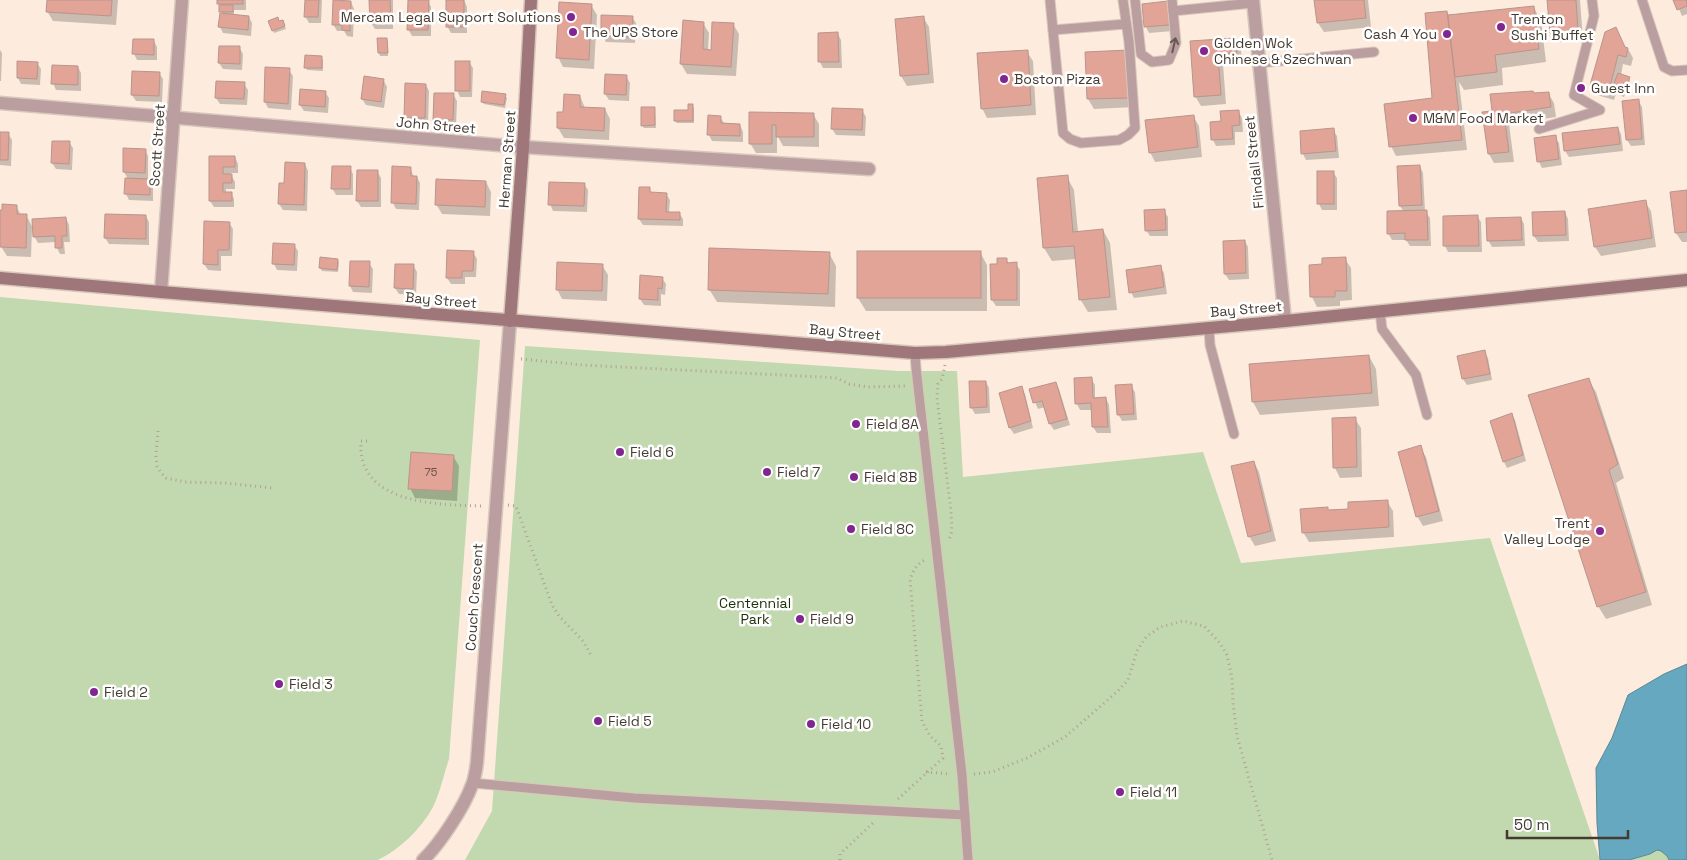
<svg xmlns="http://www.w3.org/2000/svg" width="1687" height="860" viewBox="0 0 1687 860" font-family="'Space Grotesk',sans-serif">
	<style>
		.green { fill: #c2d8ae }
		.water { fill: #66a8bf; stroke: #5c8794 }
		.shadow { fill: #0003 }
		.building { fill: #e1a496; stroke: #b8958d }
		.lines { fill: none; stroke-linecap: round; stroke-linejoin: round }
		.lane-casing { stroke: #d8c8bb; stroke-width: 11 }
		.street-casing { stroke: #d8c8bb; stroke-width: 15 }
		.secondary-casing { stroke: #d8c8bb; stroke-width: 15 }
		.path { stroke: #aea094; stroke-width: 3; stroke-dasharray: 1 4; stroke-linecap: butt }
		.lane { stroke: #ba9ea0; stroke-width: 9 }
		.street { stroke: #ba9ea0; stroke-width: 12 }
		.secondary { stroke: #9f7679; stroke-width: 12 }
		.oneway { stroke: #675852 }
		.poi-dot { fill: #812591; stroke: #fff; stroke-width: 2 }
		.labels { text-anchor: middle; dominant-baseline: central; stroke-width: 5; stroke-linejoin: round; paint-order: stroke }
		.number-label { font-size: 11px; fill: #6b544a }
		.poi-label { font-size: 14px; fill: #443a30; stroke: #fff; text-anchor: start }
		.street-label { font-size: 14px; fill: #443a30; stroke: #fff }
		.park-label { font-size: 14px; fill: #20310b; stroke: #fff }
	</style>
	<rect width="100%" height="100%" fill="#fdecde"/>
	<g class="green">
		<path d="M0 297 480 340 449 759C444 774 440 793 433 807 421 829 400 849 378 860H0Z"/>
		<polygon points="525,346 899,371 957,371 963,477 1203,452 1241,563 1490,538 1600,860 465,860 492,811"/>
		<path d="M1657 850C1663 851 1666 854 1669 860H1629L1650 854Z"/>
	</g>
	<polygon class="water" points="1687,664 1687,860 1669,860 1667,856 1661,851 1657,850 1650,854 1629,860 1600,860 1597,823 1596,768 1612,738 1628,695 1664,674"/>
	<g class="shadow">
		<polygon points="48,0 118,0 116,25 53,21 47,11"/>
		<polygon points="219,0 246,0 246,10 234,10 234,15 249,17 252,23 251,36 223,33 220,27 222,14"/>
		<polygon points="306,0 322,0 321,23 309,23 305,16"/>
		<polygon points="371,0 393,0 393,29 375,29 371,23"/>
		<polygon points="464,0 467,7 467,33 451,33 447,26"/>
		<polygon points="1316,0 1368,0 1371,27 1324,32 1318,23"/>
		<polygon points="1548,0 1580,0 1583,40 1557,42 1551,32"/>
		<polygon points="1675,0 1687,0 1687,14 1682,16"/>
		<polygon points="428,1 431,7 431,36 412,36 408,29"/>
		<polygon points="351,2 354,9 353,37 347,36 344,31 337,31 333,24"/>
		<polygon points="1168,3 1173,31 1149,33 1146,27"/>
		<polygon points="591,5 597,15 594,69 563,67 558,57"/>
		<polygon points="1534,8 1541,21 1546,62 1502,68 1503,85 1464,90 1459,82 1467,150 1396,156 1391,146 1433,99 1447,12 1449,16"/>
		<polygon points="602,16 632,17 636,23 635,43 606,42 602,36"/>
		<polygon points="923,17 929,27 934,83 907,86 901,76 896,20"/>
		<polygon points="283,21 286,29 274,33 273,30 279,23"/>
		<polygon points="703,23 709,33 708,51 712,51 733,24 739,34 736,76 687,74 681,64"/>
		<polygon points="1606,33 1628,49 1633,58 1631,66 1623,64 1621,75 1629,78 1630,81 1624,97 1616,94 1614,100 1597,95 1591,85"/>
		<polygon points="819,34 838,34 841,40 842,68 823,68 820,62"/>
		<polygon points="379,39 386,39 388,42 388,56 380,56 379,53"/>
		<polygon points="1235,39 1241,49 1242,63 1223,64 1226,104 1201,106 1195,96 1191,42"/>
		<polygon points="154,41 157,47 157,60 137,60 134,54"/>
		<polygon points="220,47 239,47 243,54 242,70 223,69 219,63"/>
		<polygon points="0,50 2,53 1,81 0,81"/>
		<polygon points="1027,52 1033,61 1036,115 987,118 982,108"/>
		<polygon points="1086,53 1133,61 1135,107 1094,109 1088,99"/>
		<polygon points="321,57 323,60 323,71 307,70 306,68"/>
		<polygon points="469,62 473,68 472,97 460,97 457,90"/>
		<polygon points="37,63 41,69 40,85 21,84 18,78"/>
		<polygon points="78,67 81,73 81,91 56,90 53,83"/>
		<polygon points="289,70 293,76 291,110 268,108 265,102"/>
		<polygon points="159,73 163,79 162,102 136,101 132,95"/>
		<polygon points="626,76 630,83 629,101 609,100 605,94"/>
		<polygon points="384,81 387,87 384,108 366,105 362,99"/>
		<polygon points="217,83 244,84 248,90 247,105 220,104 216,98"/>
		<polygon points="426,85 429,91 428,124 409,124 405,117"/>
		<polygon points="325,92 329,98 328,113 304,111 300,105"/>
		<polygon points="1548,93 1554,103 1556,117 1509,124 1514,162 1494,163 1489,154 1493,112 1534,94"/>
		<polygon points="453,94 457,101 456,126 438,126 434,119"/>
		<polygon points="505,96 507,98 505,108 484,104 482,102"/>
		<polygon points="580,96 585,108 605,109 610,119 609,140 564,138 558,128 559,114 564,114"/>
		<polygon points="1638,100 1642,107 1645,145 1631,146 1627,140 1623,102"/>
		<polygon points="692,106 694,108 694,123 677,123 675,121 689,111"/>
		<polygon points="654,108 655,111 656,128 644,128 642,125"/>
		<polygon points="862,110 866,117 865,136 836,135 832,129"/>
		<polygon points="1238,111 1242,118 1243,132 1235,132 1235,145 1216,146 1213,140 1222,123"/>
		<polygon points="750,114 813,114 819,124 819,147 783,146 777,135 777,153 756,153 750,143"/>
		<polygon points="1193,116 1199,126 1202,157 1155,162 1150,152"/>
		<polygon points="720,117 724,123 740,125 743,132 743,142 712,141 709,135"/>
		<polygon points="1618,128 1621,134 1623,151 1569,157 1565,151"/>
		<polygon points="1333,130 1337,136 1339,158 1306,160 1303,154"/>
		<polygon points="0,133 8,133 12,140 11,166 0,165"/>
		<polygon points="1555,137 1559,143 1562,165 1542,168 1539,162 1535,140"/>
		<polygon points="69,142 73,148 72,170 56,169 52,163"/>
		<polygon points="145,150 148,156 148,180 149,180 153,186 153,201 129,200 126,194 128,179 124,172"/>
		<polygon points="210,157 235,157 238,164 238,173 230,173 235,182 235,189 226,189 226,193 231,193 234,199 234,207 214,207 210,201"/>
		<polygon points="305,164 308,171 307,211 283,210 279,204 286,184"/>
		<polygon points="1420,166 1423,173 1425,211 1430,218 1431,246 1410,246 1406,240 1392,240 1388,233 1404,212 1400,206"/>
		<polygon points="393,167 410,168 414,177 417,177 420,183 419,210 396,209 393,203"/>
		<polygon points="350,168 353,174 353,195 336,195 332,188"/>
		<polygon points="377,171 381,178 381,207 361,207 357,201"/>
		<polygon points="1333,172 1337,178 1337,210 1322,210 1319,204"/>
		<polygon points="1067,177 1074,190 1078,232 1103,230 1110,243 1117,310 1088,312 1080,299 1076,259 1052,261 1044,248 1038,179"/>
		<polygon points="486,182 491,192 490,216 442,214 436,204"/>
		<polygon points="584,184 588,190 587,212 553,211 550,204"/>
		<polygon points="649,189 652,193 666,194 670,200 669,213 679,213 683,219 683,226 643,225 639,219"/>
		<polygon points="1687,192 1687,242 1682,242 1676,233"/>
		<polygon points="1645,202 1651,211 1656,247 1601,256 1595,247"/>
		<polygon points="16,206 21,215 26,215 33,228 32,228 31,257 7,256 0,245 0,211"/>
		<polygon points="1164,211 1168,217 1168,236 1150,236 1146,230"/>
		<polygon points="1565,212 1568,219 1569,241 1538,242 1534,236"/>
		<polygon points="106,215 146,216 149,222 149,245 109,244 105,238"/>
		<polygon points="1477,216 1481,222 1482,252 1448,252 1445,246"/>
		<polygon points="66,218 69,225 70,242 64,242 65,254 60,254 57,248 56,242 38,243 34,236"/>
		<polygon points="1521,218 1524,224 1525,246 1492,247 1488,240"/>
		<polygon points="229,223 233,229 232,256 221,256 221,271 208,270 204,264"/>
		<polygon points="1245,241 1248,247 1249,279 1229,280 1225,274"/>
		<polygon points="294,245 298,251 297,271 277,270 274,264"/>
		<polygon points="473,252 477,259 476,277 465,277 465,284 451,284 447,278"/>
		<polygon points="858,252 980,252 987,265 987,311 866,311 858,298"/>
		<polygon points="829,253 836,266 835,307 717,302 709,289"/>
		<polygon points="1006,259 1009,264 1016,264 1020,270 1020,306 996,306 992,300 998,265"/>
		<polygon points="1345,259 1351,268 1352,300 1340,301 1340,306 1317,307 1312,297 1310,266 1323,265"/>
		<polygon points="338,260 339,263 338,272 322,271 320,268"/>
		<polygon points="369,263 373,269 372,293 353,292 350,286"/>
		<polygon points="396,265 413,265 417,272 416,295 399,294 395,288"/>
		<polygon points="602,265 608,275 607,301 562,299 557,289"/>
		<polygon points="1160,266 1164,273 1167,294 1134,298 1131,292"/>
		<polygon points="662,278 666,284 665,295 661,294 661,306 644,305 640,299"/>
		<polygon points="1484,352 1488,358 1492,380 1467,385 1463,379 1459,357"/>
		<polygon points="1369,356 1376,369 1379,406 1260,415 1253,402"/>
		<polygon points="1091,378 1095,385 1095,399 1106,398 1109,405 1111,433 1097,433 1093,427 1093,410 1080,410 1077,404"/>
		<polygon points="1588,379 1596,392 1624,478 1616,483 1652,605 1606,619 1598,606"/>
		<polygon points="986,382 989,388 990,413 975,414 971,407"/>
		<polygon points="1056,383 1059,389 1070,425 1054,430 1050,424 1045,407 1038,409 1035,402"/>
		<polygon points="1131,386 1135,392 1137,420 1122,421 1118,414"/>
		<polygon points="1021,388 1025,394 1033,428 1014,434 1010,428 1000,394"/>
		<polygon points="1511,414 1515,420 1526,461 1507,468 1504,462 1491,422"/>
		<polygon points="1355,419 1361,428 1362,477 1340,478 1335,468"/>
		<polygon points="1420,447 1426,457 1443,521 1423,526 1417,516"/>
		<polygon points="453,456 459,466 457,501 415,498 410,488"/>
		<polygon points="1254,462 1259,472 1276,541 1255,546 1249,536"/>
		<polygon points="1387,501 1393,511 1394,537 1309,542 1303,532 1329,512 1349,510"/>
	</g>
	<g class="building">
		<polygon points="47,0 112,0 111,16 46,12"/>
		<rect x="217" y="0" width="26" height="4"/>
		<polygon points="305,0 319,0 318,17 304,17"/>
		<polygon points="333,0 351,1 350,31 342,30 342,25 332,25"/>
		<polygon points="369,0 390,0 391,23 370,23"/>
		<polygon points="408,0 429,0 428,30 407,30"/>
		<rect x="446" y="0" width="18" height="27"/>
		<polygon points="1314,0 1364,0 1366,18 1317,23"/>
		<polygon points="1547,0 1576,0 1578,30 1550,33"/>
		<polygon points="1673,0 1687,0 1687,6 1677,10"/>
		<polygon points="1168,1 1170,25 1144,27 1142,4"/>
		<polygon points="559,2 592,4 589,60 556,58"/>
		<rect x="219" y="5" width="14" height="7"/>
		<polygon points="1534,6 1539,49 1495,55 1497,72 1455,77 1448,15"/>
		<polygon points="1447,11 1462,140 1389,147 1384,104 1432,98 1425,13"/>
		<polygon points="220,13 249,16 248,30 218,27"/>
		<polygon points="601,15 633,16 632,37 601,36"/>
		<polygon points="924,16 929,74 900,76 895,19"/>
		<polygon points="278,17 279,21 283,20 285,26 272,31 268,21"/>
		<polygon points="683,20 704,22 703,49 711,50 712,22 734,23 731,67 680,64"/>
		<polygon points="1616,27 1625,47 1628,48 1626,57 1618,55 1609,91 1590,85 1605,32"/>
		<polygon points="838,32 839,62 818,62 818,33"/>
		<polygon points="377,38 387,38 388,53 378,53"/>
		<polygon points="1236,38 1237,53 1218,55 1221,95 1194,97 1190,41"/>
		<polygon points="133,39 154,39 154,55 132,54"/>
		<polygon points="219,46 240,46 240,64 218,63"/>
		<polygon points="1028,50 1031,105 981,109 977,53"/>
		<polygon points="1128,50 1130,98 1087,99 1085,52"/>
		<polygon points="305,55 322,56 322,68 304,68"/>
		<polygon points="17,61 38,62 37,79 17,78"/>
		<rect x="455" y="61" width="15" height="30"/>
		<polygon points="52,65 78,66 78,85 51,84"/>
		<polygon points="265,67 290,68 288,104 264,102"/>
		<polygon points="132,71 160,72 159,96 131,95"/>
		<polygon points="1618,73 1630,77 1623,95 1611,91"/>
		<polygon points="605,74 627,75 626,95 604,94"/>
		<polygon points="364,76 384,79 381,102 361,99"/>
		<polygon points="216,81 245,82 244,99 215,98"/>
		<polygon points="405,83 426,84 425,118 404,118"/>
		<polygon points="300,89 326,91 325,107 299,105"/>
		<polygon points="482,91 506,94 504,105 481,102"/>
		<polygon points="1533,91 1534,93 1549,92 1551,107 1504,114 1509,152 1488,154 1482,112 1492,111 1490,94"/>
		<polygon points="434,93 454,93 453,120 433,120"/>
		<polygon points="564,94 580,95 580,107 605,108 604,131 557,128 557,112 563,112"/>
		<polygon points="1639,99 1642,139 1626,140 1622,101"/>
		<polygon points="688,104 693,104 693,121 674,121 674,110 688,110"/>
		<polygon points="641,107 655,107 655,125 641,126"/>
		<polygon points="832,108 863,109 862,130 831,129"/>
		<polygon points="1239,110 1240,125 1232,126 1233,139 1211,140 1210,122 1221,121 1220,111"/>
		<polygon points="749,112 814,113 814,137 776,137 776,125 772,125 772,144 749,144"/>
		<polygon points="708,115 721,116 721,123 740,124 740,136 707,135"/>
		<polygon points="1194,115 1198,147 1149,153 1145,120"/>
		<polygon points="1618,127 1620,144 1564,151 1562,133"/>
		<polygon points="1334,128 1336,151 1301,154 1300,131"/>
		<polygon points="0,132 9,132 8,160 0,160"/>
		<polygon points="1556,135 1559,159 1537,162 1534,138"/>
		<polygon points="52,141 70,141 69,164 51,163"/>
		<polygon points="123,148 146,149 145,173 123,172"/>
		<polygon points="209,156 235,156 235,167 223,167 223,174 232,174 232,183 223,183 223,192 232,192 232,201 209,201"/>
		<polygon points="285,162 305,163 304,205 278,204 279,183 284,183"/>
		<polygon points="1420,165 1422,205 1399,206 1397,166"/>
		<polygon points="332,166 351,166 350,189 331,189"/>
		<polygon points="392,166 411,167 411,176 417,176 416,204 391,203"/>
		<polygon points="357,170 378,170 378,201 356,201"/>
		<rect x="1317" y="171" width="17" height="33"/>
		<polygon points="1068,175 1073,232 1103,229 1110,297 1079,300 1074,246 1043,248 1037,178"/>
		<polygon points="125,178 150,179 150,195 124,194"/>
		<polygon points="436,179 486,181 485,207 435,205"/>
		<polygon points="549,182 585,183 584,206 548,205"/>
		<polygon points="639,187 650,187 650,192 667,193 666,212 680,212 680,220 638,219"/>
		<polygon points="1687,190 1687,232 1675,233 1670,192"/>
		<polygon points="1646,200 1652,238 1594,247 1588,209"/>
		<polygon points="2,204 17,205 17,214 27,214 26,248 0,247 0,210 2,210"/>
		<polygon points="1165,209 1166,230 1145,231 1144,210"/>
		<polygon points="1427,210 1428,240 1405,240 1405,233 1387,234 1387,211"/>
		<polygon points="1565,211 1566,235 1533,236 1532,212"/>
		<polygon points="105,214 146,215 146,239 104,238"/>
		<polygon points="1478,215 1479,246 1443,246 1443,216"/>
		<polygon points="66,217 67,236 62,236 62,248 55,248 55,236 33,237 32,219"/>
		<polygon points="1521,217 1522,240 1487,241 1486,218"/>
		<polygon points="204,221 230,222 229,250 218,250 218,265 203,264"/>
		<polygon points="1245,240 1246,273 1224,274 1223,241"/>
		<polygon points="273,243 295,244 294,265 272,264"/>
		<polygon points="709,248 830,252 828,294 708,290"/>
		<polygon points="447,250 474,251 473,271 462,271 462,278 446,278"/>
		<rect x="857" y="251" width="124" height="47"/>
		<polygon points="320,257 338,259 337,270 319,268"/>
		<polygon points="1346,257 1347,291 1335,291 1335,297 1310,297 1309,265 1322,264 1322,258"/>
		<polygon points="997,258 1007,258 1007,263 1017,262 1017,300 991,300 990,264 997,264"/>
		<polygon points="350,261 370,261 369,287 349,286"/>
		<polygon points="557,262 603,264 602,291 556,290"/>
		<polygon points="395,264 414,264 413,289 394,288"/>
		<polygon points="1161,265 1164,287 1129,293 1126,270"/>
		<polygon points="640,275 663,277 662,289 658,288 658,300 639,299"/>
		<polygon points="1485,350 1490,374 1462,379 1457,356"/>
		<polygon points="1369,355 1372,393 1252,402 1249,364"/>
		<polygon points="1092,377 1093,398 1106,397 1108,427 1092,427 1091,403 1075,404 1074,378"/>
		<polygon points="1589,378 1618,464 1609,470 1646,592 1597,607 1528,395"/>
		<polygon points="969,381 986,381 987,407 970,408"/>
		<polygon points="1056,382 1067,419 1049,424 1042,401 1033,403 1029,389"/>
		<polygon points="1132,384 1134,414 1117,415 1115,385"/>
		<polygon points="1022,386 1031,421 1009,428 999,393"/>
		<polygon points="1512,413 1523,455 1503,462 1490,421"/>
		<polygon points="1356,417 1357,467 1333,468 1332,418"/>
		<polygon points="1421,445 1439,511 1416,517 1398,452"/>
		<polygon points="411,452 454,455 452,491 408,489"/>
		<polygon points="1254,461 1271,531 1248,537 1231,466"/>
		<polygon points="1388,500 1389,527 1302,533 1300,509 1328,507 1328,510 1348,509 1348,502"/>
	</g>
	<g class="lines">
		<defs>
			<g id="lane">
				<polyline points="1050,0 1063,133 1070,139 1081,143 1119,140 1128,135 1135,128 1129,42 1123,0"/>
				<polyline points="1135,0 1141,54 1152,62 1169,60 1176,43 1172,0"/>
				<polyline points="1642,0 1664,67 1672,71 1687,70"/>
				<polyline points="1173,11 1253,3"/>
				<polyline points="1053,30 1126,24"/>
				<polyline points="1259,63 1374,52"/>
				<polyline points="1539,129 1600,110 1574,95 1594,16 1592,0"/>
				<polyline points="1380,311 1382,329 1416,375 1427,415"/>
				<polyline points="1209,328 1210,345 1234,434"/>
				<polyline points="915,353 916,368 962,775 968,860"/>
				<polyline points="473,783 634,798 965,815"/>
			</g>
			<g id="street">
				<polyline points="1253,0 1285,321"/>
				<polyline points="0,103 523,147 869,169"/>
				<polyline points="161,292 182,0"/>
				<path d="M423 860C440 844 464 807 472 785 475 778 476 770 477 762L510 321"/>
			</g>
			<g id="secondary">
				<polyline points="0,278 161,292 915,353 946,352 1285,321 1687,280"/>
				<polyline points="510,321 523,147 531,0"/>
			</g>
		</defs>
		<use href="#lane" class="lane-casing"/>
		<use href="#street" class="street-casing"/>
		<use href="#secondary" class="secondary-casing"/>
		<g class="path">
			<polyline points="521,359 583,365 821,377 837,378 849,384 868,387 908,386"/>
			<path d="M945 365 942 379 938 384 937 398 951 511C951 521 954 532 948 541"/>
			<polyline points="158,431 156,455 157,466 161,473 166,478 185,482 225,483 272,488"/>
			<path d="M367 441H361C356 505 440 505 484 506"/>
			<polyline points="508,505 516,506 552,605 559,616 583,641 592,657"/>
			<polyline points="926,772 950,774"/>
			<polyline points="974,774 992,772 1027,758 1065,737 1118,691 1128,680 1137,651 1146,637 1160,627 1183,621 1204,626 1220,643 1227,655 1232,678 1233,703 1237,736 1272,860"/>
			<path d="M898 799 943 758 941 746 930 736 922 721 910 580C913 570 917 564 926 559"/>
			<polyline points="840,860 840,854 874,822"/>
		</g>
		<use href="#lane" class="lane"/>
		<use href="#street" class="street"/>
		<use href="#secondary" class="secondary"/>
	</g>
	<defs><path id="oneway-shaft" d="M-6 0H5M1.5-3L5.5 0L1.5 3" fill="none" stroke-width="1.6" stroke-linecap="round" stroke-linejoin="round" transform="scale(1.25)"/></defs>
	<use class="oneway" href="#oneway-shaft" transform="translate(1174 45) rotate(-77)"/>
	<g class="poi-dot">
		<circle cx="571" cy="17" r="5"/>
		<circle cx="1501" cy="27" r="5"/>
		<circle cx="573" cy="32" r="5"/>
		<circle cx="1447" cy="34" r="5"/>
		<circle cx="1204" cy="51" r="5"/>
		<circle cx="1004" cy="79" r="5"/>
		<circle cx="1581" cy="88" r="5"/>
		<circle cx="1413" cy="118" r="5"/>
		<circle cx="856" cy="424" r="5"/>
		<circle cx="620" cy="452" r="5"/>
		<circle cx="767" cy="472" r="5"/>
		<circle cx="854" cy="477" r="5"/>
		<circle cx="851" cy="529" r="5"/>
		<circle cx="1600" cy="531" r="5"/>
		<circle cx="800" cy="619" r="5"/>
		<circle cx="279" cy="684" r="5"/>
		<circle cx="94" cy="692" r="5"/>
		<circle cx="598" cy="721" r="5"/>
		<circle cx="811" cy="724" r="5"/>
		<circle cx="1120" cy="792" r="5"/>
	</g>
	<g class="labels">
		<g class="number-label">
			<text x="431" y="472">75</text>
		</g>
		<g class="poi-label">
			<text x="561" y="17" text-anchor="end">Mercam Legal Support Solutions</text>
			<text x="1511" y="19">Trenton<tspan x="1511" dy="16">Sushi Buffet</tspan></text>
			<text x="583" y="32">The UPS Store</text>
			<text x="1437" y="34" text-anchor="end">Cash 4 You</text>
			<text x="1214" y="43">Golden Wok<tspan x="1214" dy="16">Chinese &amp; Szechwan</tspan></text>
			<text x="1014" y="79">Boston Pizza</text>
			<text x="1591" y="88">Guest Inn</text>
			<text x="1423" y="118">M&amp;M Food Market</text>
			<text x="866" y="424">Field 8A</text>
			<text x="630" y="452">Field 6</text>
			<text x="777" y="472">Field 7</text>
			<text x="864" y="477">Field 8B</text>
			<text x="1590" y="523" text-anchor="end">Trent<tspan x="1590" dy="16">Valley Lodge</tspan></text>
			<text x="861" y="529">Field 8C</text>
			<text x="810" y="619">Field 9</text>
			<text x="289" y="684">Field 3</text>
			<text x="104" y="692">Field 2</text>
			<text x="608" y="721">Field 5</text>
			<text x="821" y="724">Field 10</text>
			<text x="1130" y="792">Field 11</text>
		</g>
		<g class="street-label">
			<text transform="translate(436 125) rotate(5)">John Street</text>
			<text transform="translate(157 145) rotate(-86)">Scott Street</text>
			<text transform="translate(507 159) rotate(-86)">Herman Street</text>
			<text transform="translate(1254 162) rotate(-96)">Flindall Street</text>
			<text transform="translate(441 300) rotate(5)">Bay Street</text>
			<text transform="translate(1246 309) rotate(-5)">Bay Street</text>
			<text transform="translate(845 332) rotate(5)">Bay Street</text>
			<text transform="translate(474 597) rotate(-86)">Couch Crescent</text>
		</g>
		<g class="park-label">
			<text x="755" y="603">Centennial<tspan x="755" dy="16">Park</tspan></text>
		</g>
	</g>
	<path d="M1507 830v8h121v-8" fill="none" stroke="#443a30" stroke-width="2.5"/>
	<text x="1514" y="830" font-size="15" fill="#443a30" stroke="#ffffff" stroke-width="4" paint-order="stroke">50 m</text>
</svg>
